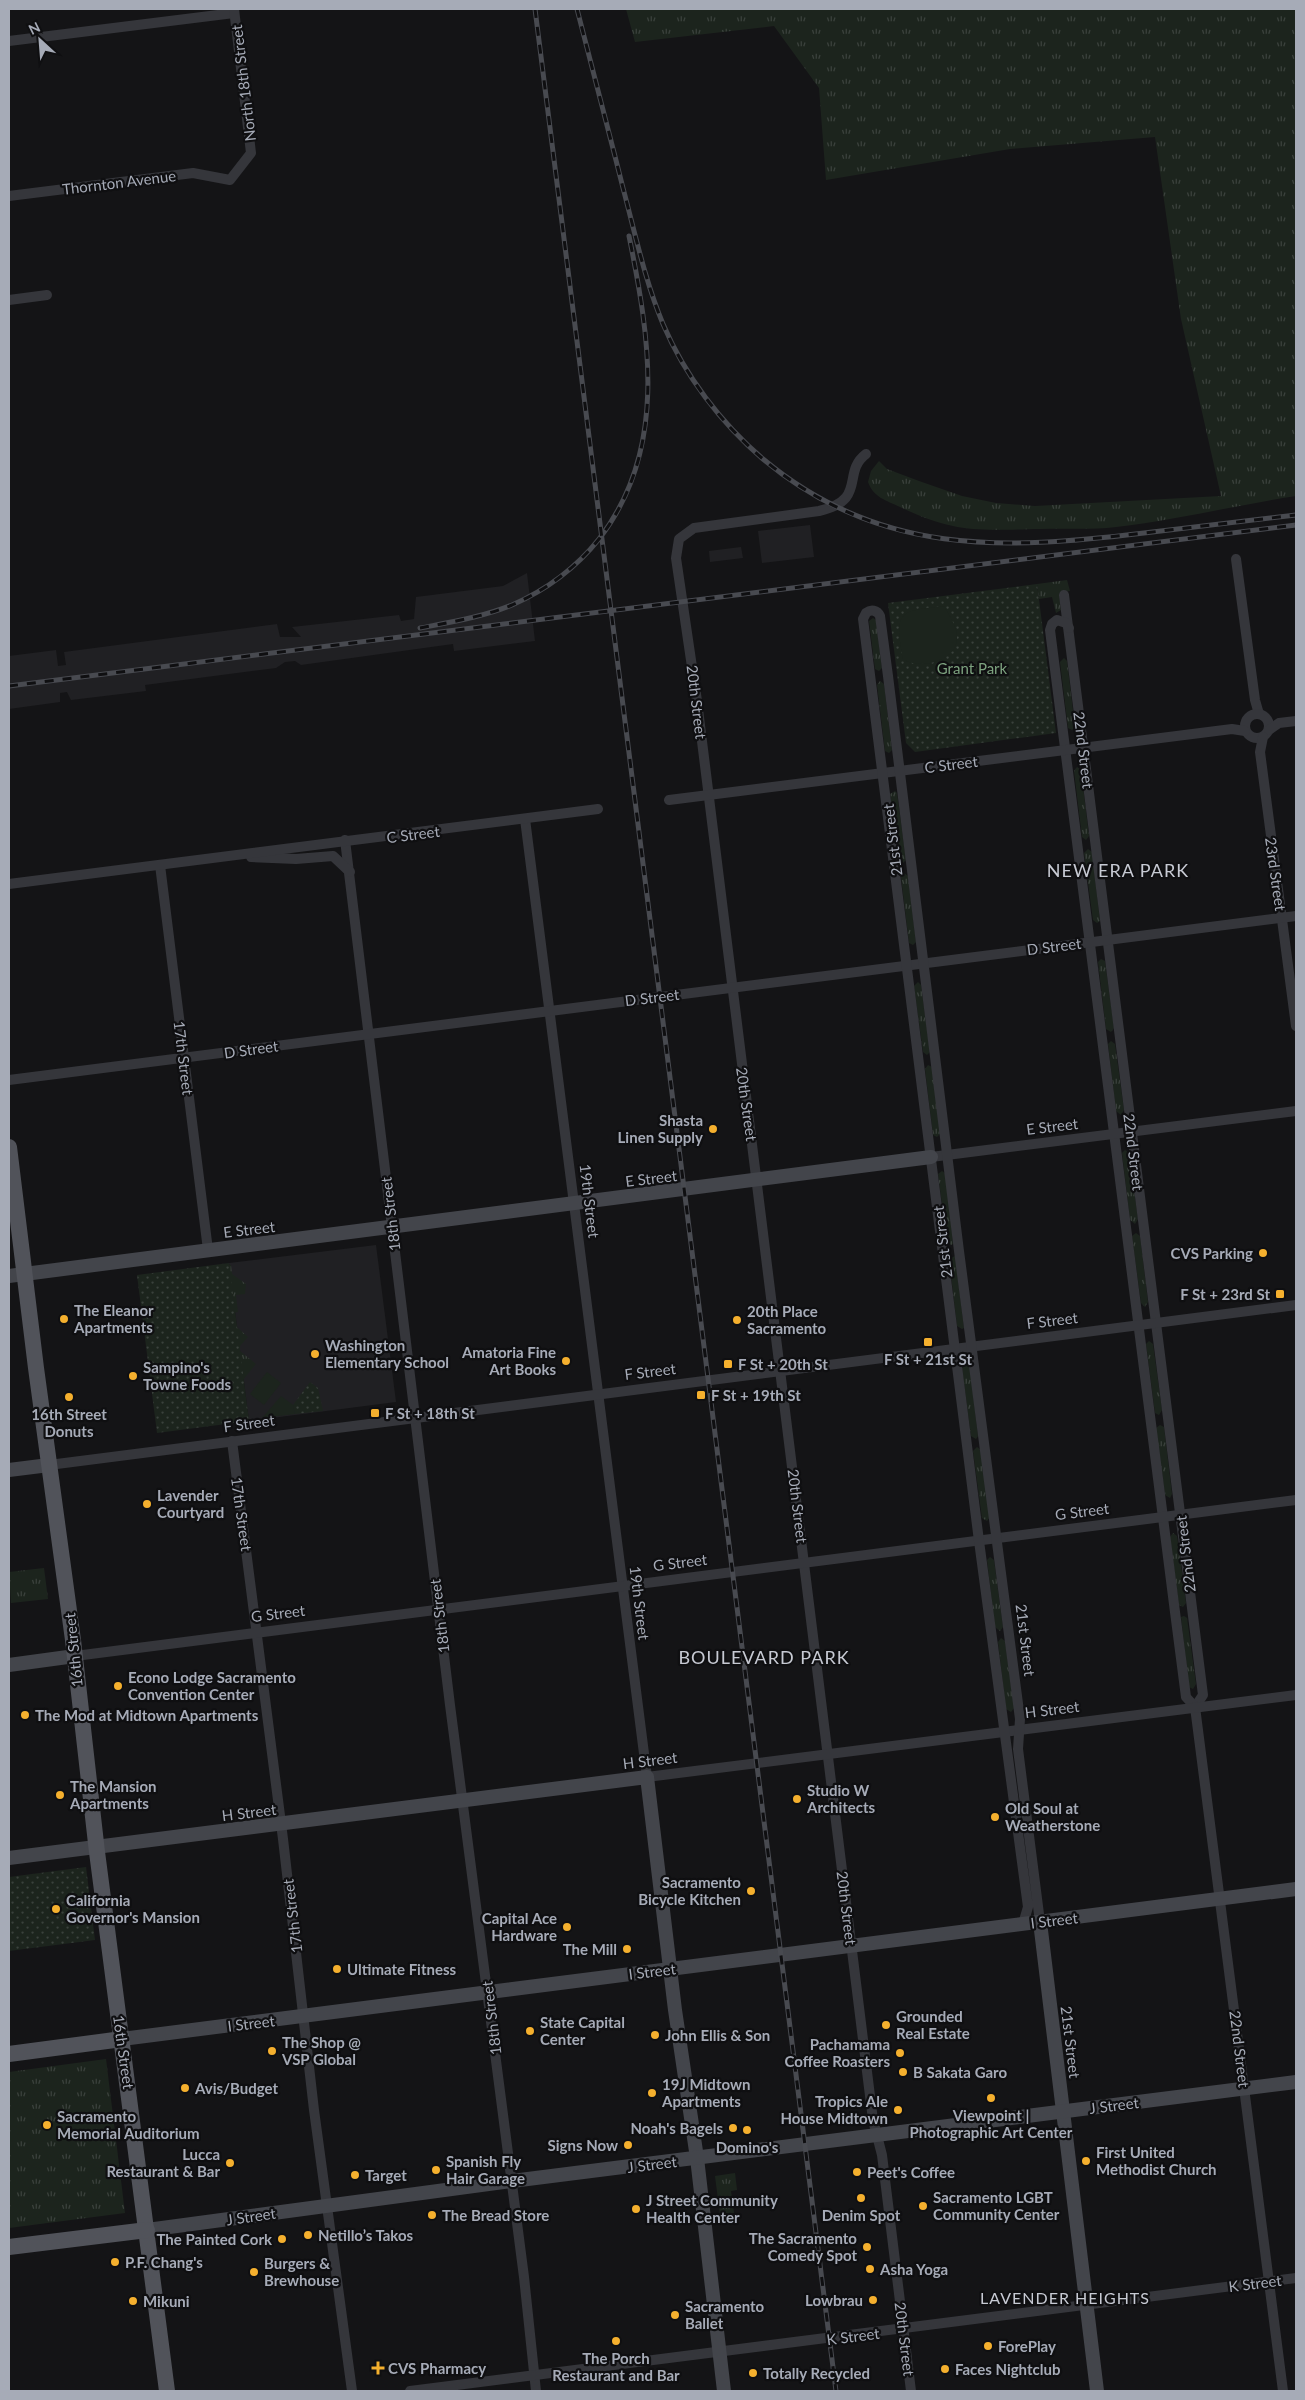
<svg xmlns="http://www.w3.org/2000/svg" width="1305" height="2400" viewBox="0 0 1305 2400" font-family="Lato,sans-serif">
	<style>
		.built { fill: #202023 }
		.grass { fill: url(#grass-tufts) }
		.park { fill: url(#park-dots) }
		.garden { fill: #1c241d }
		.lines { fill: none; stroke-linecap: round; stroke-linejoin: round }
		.street { stroke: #35363b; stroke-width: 10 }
		.secondary { stroke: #43454b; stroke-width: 14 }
		.primary { stroke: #51535a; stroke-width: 16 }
		.rail-casing { stroke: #484a50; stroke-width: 5 }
		.rail { stroke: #0f0f11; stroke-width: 3; stroke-dasharray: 9; stroke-linecap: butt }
		.poi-dot { fill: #f5b02e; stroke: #0f0f11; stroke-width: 2 }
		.labels { text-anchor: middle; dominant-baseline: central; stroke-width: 4.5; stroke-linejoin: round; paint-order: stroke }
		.street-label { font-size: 15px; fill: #a6abb7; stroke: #0f0f11 }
		.park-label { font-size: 15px; fill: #7da27f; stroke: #0f0f11 }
		.poi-label { font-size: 15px; font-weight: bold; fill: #a6abb7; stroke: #0f0f11; text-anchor: start }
		.neighbourhood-label { font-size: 16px; letter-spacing: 1px; fill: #c7cad3; stroke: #0f0f11 }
		.quarter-label { font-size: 18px; letter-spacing: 1px; fill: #c7cad3; stroke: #0f0f11 }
	</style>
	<defs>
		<pattern id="grass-tufts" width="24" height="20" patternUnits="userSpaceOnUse" patternTransform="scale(1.25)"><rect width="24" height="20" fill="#1c241d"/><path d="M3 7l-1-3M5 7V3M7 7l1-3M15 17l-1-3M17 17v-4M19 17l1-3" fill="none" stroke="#3a413c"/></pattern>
		<pattern id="park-dots" width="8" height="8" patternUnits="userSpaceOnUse" patternTransform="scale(1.25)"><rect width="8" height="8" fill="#1c241d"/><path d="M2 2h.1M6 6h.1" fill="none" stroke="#3a413c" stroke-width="1.8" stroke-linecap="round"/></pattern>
	</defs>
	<rect width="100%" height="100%" fill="#141416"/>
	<g class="built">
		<polygon points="810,525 814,557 762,563 758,531"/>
		<polygon points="741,547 743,558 710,562 709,551"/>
		<polygon points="527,573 535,641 454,651 453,644 301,665 295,661 285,662 276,668 145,685 146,691 71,700 67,692 60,693 60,702 9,709 9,656 56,650 58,666 66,665 64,652 277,624 280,637 301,637 292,627 399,615 401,621 414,619 416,597 503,586"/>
		<polygon points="376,1245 396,1402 249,1421 229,1263"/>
	</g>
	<g class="grass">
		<path d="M626 9H1296V496C1236 505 1177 520 1116 527 1091 530 1066 528 1040 529 979 530 957 534 900 507 886 500 874 498 868 482L871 471 879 461 887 469 919 481 962 496 996 503 1035 506 1221 496 1181 319 1155 137 1010 149 826 180 819 88 774 26 635 42Z"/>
		<polygon points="1067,580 1070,591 1059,593 1061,610 1056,613 1052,597 1039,599 1037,584"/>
		<polygon points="873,618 876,620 882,668 879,671 875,669 869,621"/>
		<polygon points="1064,658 1067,661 1075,727 1072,730 1068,728 1060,662"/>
		<polygon points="880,681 884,684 892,750 889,753 885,751 877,685"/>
		<polygon points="1077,767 1081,770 1089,836 1086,840 1082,837 1074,771"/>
		<polygon points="895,791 897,793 906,860 903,863 899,861 890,794"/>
		<polygon points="1088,849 1092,852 1100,921 1097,923 1093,920 1084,853"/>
		<polygon points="904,873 908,876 916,942 913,945 909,943 901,877"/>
		<polygon points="1101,959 1105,961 1114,1028 1111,1032 1106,1029 1098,962"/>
		<polygon points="918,982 921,985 930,1052 927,1055 923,1052 914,986"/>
		<polygon points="1111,1041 1115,1044 1124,1110 1121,1115 1116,1111 1108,1044"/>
		<polygon points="928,1065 932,1067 940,1134 937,1137 933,1135 925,1069"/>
		<polygon points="1125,1150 1129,1153 1138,1219 1135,1224 1130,1220 1122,1153"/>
		<polygon points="942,1171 946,1174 953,1244 951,1245 947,1242 938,1174"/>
		<polygon points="1136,1233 1140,1236 1148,1302 1145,1307 1141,1303 1132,1236"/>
		<polygon points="955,1256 964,1328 962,1329 957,1326 949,1259"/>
		<polygon points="229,1265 231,1265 232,1274 246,1284 245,1294 236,1295 238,1312 225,1314"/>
		<polygon points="238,1328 248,1337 240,1346 240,1351 256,1364 243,1380 229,1329"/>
		<polygon points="1149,1341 1153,1344 1162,1410 1159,1415 1155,1413 1146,1344"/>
		<polygon points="966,1365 970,1368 978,1436 976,1439 971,1436 962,1368"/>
		<polygon points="1160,1425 1164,1427 1172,1494 1170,1498 1165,1495 1156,1428"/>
		<polygon points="977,1447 981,1450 990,1517 987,1521 982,1518 973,1451"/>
		<polygon points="1173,1533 1177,1536 1186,1603 1183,1607 1179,1605 1170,1537"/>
		<polygon points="990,1557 994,1560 1003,1627 1000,1631 995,1627 987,1560"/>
		<polygon points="44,1568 48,1599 11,1603 9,1572"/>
		<polygon points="1184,1616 1187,1618 1196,1684 1193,1689 1189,1687 1181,1617"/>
		<polygon points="1001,1638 1005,1641 1014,1708 1011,1712 1006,1709 998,1642"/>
		<polygon points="106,2059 125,2213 9,2228 9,2072"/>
		<polygon points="735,2173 737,2190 731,2191 734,2213 720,2215 715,2176"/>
	</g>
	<g class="park">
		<polygon points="1037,584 1056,733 915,752 906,743 888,603"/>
		<polygon points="229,1263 249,1421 157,1433 137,1275"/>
		<polygon points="310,1382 318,1388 323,1411 295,1414 293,1405"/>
		<polygon points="86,1867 95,1940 9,1951 9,1877"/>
	</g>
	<g class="garden">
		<path d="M944 606C949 615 958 628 957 639 955 662 919 670 903 659 895 612 897 611 944 606Z"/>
		<polygon points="267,1372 281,1383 264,1405 250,1394"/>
		<polygon points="281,1396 293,1405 295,1414 262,1418"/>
	</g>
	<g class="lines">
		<g class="street">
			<polyline points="9,41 234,13"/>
			<polyline points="9,196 193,173 230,180 251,153 234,9"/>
			<polyline points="9,300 47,295"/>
			<path d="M866 454C841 473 868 500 819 511L694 528 679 539 676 558 697 701 873 2120 882 2155 911 2391"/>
			<polyline points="1236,559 1255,700 1259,714"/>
			<polyline points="1064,595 1203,1695 1195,1707"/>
			<polyline points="1069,628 1066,623 1057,620 1052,624 1050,630 1175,1612 1186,1697 1195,1707 1283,2391"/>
			<circle cx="1257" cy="726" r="12"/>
			<polyline points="1269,730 1279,723 1296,721"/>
			<polyline points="1263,737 1260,752 1296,1026"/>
			<polyline points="669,800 1232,729 1245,731"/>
			<polyline points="525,819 647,1777 1296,1695"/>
			<polyline points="345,840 450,1705 524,2277 536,2391"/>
			<polyline points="251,857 296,859 333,856 350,872"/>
			<polyline points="160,865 208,1250"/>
			<polyline points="9,884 598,809"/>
			<polyline points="9,1080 1296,916"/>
			<polyline points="931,1157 1296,1111"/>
			<polyline points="232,1441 283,1839 314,2110 352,2391"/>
			<polyline points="49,1465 1296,1305"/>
			<polyline points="75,1656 1296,1500"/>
			<path d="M1023 1924 1028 1907 979 1541 863 619 866 613C871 609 877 610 880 616L888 676 959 1251 1020 1719 1018 1749 1040 1922"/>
			<polyline points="410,2391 1296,2278"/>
		</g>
		<g class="secondary">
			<polyline points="9,1276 931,1157"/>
			<polyline points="9,1470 49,1465"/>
			<polyline points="9,1665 75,1656"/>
			<polyline points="9,1858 647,1777 675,2010 697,2158 724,2391"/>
			<polyline points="1040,1922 1097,2391"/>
			<polyline points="122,2039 1296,1889"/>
			<polyline points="147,2230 512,2181 1296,2082"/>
		</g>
		<g class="primary">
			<polyline points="9,1147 36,1368 73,1640 97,1852 167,2391"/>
			<polyline points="9,2054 122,2039"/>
			<polyline points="9,2247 147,2230"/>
		</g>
		<defs>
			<g id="rail">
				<polyline points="535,9 836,2391"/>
				<path d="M577 9C592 68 608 128 623 188 635 233 645 281 663 324 685 376 721 423 763 459 879 556 1003 550 1144 533 1195 527 1246 521 1296 515"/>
				<path d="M420 628C451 622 483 617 512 605 546 590 576 568 599 539 668 450 650 339 629 236"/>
				<polyline points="9,686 1296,525"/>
			</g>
		</defs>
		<use href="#rail" class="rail-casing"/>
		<use href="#rail" class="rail"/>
	</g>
	<g class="poi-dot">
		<circle cx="713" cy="1129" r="5"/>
		<circle cx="1263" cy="1253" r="5"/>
		<rect x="1275" y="1289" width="10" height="10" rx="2.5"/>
		<circle cx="64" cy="1319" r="5"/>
		<circle cx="737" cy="1320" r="5"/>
		<rect x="923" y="1337" width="10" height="10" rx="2.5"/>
		<circle cx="315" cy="1354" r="5"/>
		<circle cx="566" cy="1361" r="5"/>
		<rect x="723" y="1359" width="10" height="10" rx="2.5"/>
		<circle cx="133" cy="1376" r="5"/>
		<rect x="696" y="1390" width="10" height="10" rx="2.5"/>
		<circle cx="69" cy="1397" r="5"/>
		<rect x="370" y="1408" width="10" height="10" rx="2.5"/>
		<circle cx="147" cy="1504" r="5"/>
		<circle cx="118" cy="1686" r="5"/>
		<circle cx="25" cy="1715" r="5"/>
		<circle cx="60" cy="1795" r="5"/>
		<circle cx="797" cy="1799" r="5"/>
		<circle cx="995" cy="1817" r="5"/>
		<circle cx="751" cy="1891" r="5"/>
		<circle cx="56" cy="1909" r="5"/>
		<circle cx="567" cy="1927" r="5"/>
		<circle cx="627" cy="1949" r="5"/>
		<circle cx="337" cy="1969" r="5"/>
		<circle cx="886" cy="2025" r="5"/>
		<circle cx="530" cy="2031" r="5"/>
		<circle cx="655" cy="2035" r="5"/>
		<circle cx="272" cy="2051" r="5"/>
		<circle cx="900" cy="2053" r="5"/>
		<circle cx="903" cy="2072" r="5"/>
		<circle cx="185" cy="2088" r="5"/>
		<circle cx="652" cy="2093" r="5"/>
		<circle cx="991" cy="2098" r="5"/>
		<circle cx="898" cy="2110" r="5"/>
		<circle cx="47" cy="2125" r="5"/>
		<circle cx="733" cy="2128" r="5"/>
		<circle cx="747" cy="2130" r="5"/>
		<circle cx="628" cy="2145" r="5"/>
		<circle cx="1086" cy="2161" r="5"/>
		<circle cx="230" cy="2163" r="5"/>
		<circle cx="436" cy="2170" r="5"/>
		<circle cx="857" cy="2172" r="5"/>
		<circle cx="355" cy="2175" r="5"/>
		<circle cx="861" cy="2198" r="5"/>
		<circle cx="923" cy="2206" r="5"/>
		<circle cx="636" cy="2209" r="5"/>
		<circle cx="432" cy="2215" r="5"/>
		<circle cx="308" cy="2235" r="5"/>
		<circle cx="282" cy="2239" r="5"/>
		<circle cx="867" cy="2247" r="5"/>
		<circle cx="115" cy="2262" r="5"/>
		<circle cx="870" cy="2269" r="5"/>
		<circle cx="254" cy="2272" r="5"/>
		<circle cx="873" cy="2300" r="5"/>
		<circle cx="133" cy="2301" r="5"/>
		<circle cx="675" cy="2315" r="5"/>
		<circle cx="616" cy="2341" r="5"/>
		<circle cx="988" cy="2346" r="5"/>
		<path d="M375.5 2360.5h5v5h5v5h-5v5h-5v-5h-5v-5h5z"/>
		<circle cx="945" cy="2369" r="5"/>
		<circle cx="753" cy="2373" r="5"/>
	</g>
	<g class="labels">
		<g class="street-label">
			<text transform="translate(243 83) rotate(-97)">North 18th Street</text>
			<text transform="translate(119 182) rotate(-7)">Thornton Avenue</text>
			<text transform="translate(697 702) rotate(83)">20th Street</text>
			<text transform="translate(1084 750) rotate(83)">22nd Street</text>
			<text transform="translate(951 764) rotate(-7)">C Street</text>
			<text transform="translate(413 834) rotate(-7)">C Street</text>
			<text transform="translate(892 840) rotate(-97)">21st Street</text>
			<text transform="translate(1276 874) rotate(82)">23rd Street</text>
			<text transform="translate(1054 946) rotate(-7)">D Street</text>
			<text transform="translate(652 997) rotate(-7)">D Street</text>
			<text transform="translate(251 1049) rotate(-8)">D Street</text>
			<text transform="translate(184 1058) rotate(83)">17th Street</text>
			<text transform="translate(747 1104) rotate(82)">20th Street</text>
			<text transform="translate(1052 1126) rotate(-7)">E Street</text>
			<text transform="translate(1134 1152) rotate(83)">22nd Street</text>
			<text transform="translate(651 1178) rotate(-7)">E Street</text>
			<text transform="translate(590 1201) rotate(83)">19th Street</text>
			<text transform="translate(390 1214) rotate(-97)">18th Street</text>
			<text transform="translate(249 1229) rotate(-7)">E Street</text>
			<text transform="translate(942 1242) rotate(-97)">21st Street</text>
			<text transform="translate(1052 1320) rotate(-7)">F Street</text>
			<text transform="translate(650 1371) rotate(-7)">F Street</text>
			<text transform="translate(249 1423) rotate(-8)">F Street</text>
			<text transform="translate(798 1506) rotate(83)">20th Street</text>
			<text transform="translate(1082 1511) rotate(-7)">G Street</text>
			<text transform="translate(242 1514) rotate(82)">17th Street</text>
			<text transform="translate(1185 1554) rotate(-97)">22nd Street</text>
			<text transform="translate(680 1562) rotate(-7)">G Street</text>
			<text transform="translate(640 1603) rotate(83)">19th Street</text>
			<text transform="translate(278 1613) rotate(-7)">G Street</text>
			<text transform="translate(439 1616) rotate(-97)">18th Street</text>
			<text transform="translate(1026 1640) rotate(83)">21st Street</text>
			<text transform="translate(73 1650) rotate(-96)">16th Street</text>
			<text transform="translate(1052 1709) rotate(-7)">H Street</text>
			<text transform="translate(650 1760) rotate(-7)">H Street</text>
			<text transform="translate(249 1812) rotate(-7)">H Street</text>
			<text transform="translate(847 1908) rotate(83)">20th Street</text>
			<text transform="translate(292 1916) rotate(-97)">17th Street</text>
			<text transform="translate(1054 1920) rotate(-7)">I Street</text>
			<text transform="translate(652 1971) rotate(-7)">I Street</text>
			<text transform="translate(491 2018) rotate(-97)">18th Street</text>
			<text transform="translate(251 2023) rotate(-7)">I Street</text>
			<text transform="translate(1071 2042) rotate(83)">21st Street</text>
			<text transform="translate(1240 2049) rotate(83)">22nd Street</text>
			<text transform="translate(124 2052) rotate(82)">16th Street</text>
			<text transform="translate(1114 2105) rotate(-7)">J Street</text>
			<text transform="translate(652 2164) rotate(-7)">J Street</text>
			<text transform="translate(251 2216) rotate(-8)">J Street</text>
			<text transform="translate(1255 2283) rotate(-7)">K Street</text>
			<text transform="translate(853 2336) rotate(-7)">K Street</text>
			<text transform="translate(905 2339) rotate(83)">20th Street</text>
		</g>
		<g class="park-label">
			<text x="972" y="668">Grant Park</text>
		</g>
		<g class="poi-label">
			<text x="703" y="1120" text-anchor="end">Shasta<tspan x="703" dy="17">Linen Supply</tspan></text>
			<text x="1253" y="1253" text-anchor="end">CVS Parking</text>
			<text x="1270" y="1294" text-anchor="end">F St + 23rd St</text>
			<text x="74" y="1310">The Eleanor<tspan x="74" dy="17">Apartments</tspan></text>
			<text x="747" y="1311">20th Place<tspan x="747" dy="17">Sacramento</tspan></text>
			<text x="325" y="1345">Washington<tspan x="325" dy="17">Elementary School</tspan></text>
			<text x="556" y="1352" text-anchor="end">Amatoria Fine<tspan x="556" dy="17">Art Books</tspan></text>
			<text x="928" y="1359" text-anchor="middle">F St + 21st St</text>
			<text x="738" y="1364">F St + 20th St</text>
			<text x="143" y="1367">Sampino's<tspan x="143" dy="17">Towne Foods</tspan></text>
			<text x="711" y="1395">F St + 19th St</text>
			<text x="385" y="1413">F St + 18th St</text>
			<text x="69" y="1414" text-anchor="middle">16th Street<tspan x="69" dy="17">Donuts</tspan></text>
			<text x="157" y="1495">Lavender<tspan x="157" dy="17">Courtyard</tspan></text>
			<text x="128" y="1677">Econo Lodge Sacramento<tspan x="128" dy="17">Convention Center</tspan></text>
			<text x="35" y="1715">The Mod at Midtown Apartments</text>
			<text x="70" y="1786">The Mansion<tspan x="70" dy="17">Apartments</tspan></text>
			<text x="807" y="1790">Studio W<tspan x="807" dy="17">Architects</tspan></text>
			<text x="1005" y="1808">Old Soul at<tspan x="1005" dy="17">Weatherstone</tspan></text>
			<text x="741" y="1882" text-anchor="end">Sacramento<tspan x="741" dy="17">Bicycle Kitchen</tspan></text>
			<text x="66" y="1900">California<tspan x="66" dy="17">Governor's Mansion</tspan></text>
			<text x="557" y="1918" text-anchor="end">Capital Ace<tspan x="557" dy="17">Hardware</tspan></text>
			<text x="617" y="1949" text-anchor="end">The Mill</text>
			<text x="347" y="1969">Ultimate Fitness</text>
			<text x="896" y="2016">Grounded<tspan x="896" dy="17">Real Estate</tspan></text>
			<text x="540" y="2022">State Capital<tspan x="540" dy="17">Center</tspan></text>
			<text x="665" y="2035">John Ellis &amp; Son</text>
			<text x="282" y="2042">The Shop @<tspan x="282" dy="17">VSP Global</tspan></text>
			<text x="890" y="2044" text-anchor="end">Pachamama<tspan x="890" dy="17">Coffee Roasters</tspan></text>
			<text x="913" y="2072">B Sakata Garo</text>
			<text x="662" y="2084">19J Midtown<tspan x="662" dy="17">Apartments</tspan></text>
			<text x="195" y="2088">Avis/Budget</text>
			<text x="888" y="2101" text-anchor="end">Tropics Ale<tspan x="888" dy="17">House Midtown</tspan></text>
			<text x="991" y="2115" text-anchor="middle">Viewpoint |<tspan x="991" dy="17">Photographic Art Center</tspan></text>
			<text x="57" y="2116">Sacramento<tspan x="57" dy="17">Memorial Auditorium</tspan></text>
			<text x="723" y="2128" text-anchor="end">Noah's Bagels</text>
			<text x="618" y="2145" text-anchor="end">Signs Now</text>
			<text x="747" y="2147" text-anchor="middle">Domino's</text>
			<text x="1096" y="2152">First United<tspan x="1096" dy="17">Methodist Church</tspan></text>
			<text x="220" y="2154" text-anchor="end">Lucca<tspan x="220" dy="17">Restaurant &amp; Bar</tspan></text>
			<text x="446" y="2161">Spanish Fly<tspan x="446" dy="17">Hair Garage</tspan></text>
			<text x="867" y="2172">Peet's Coffee</text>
			<text x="365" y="2175">Target</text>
			<text x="933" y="2197">Sacramento LGBT<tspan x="933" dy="17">Community Center</tspan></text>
			<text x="646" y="2200">J Street Community<tspan x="646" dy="17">Health Center</tspan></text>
			<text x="442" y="2215">The Bread Store</text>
			<text x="861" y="2215" text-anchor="middle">Denim Spot</text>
			<text x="318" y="2235">Netillo’s Takos</text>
			<text x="857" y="2238" text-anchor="end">The Sacramento<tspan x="857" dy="17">Comedy Spot</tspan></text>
			<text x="272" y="2239" text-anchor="end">The Painted Cork</text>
			<text x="125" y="2262">P.F. Chang's</text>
			<text x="264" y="2263">Burgers &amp;<tspan x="264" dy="17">Brewhouse</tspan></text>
			<text x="880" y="2269">Asha Yoga</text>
			<text x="863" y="2300" text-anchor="end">Lowbrau</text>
			<text x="143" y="2301">Mikuni</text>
			<text x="685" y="2306">Sacramento<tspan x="685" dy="17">Ballet</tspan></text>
			<text x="998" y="2346">ForePlay</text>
			<text x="616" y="2358" text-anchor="middle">The Porch<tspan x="616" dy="17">Restaurant and Bar</tspan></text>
			<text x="388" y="2368">CVS Pharmacy</text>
			<text x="955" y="2369">Faces Nightclub</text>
			<text x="763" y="2373">Totally Recycled</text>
		</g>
		<g class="neighbourhood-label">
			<text x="1065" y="2297">LAVENDER HEIGHTS</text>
		</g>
		<g class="quarter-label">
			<text x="1118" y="870">NEW ERA PARK</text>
			<text x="764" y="1657">BOULEVARD PARK</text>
		</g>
	</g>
	<rect width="1305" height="2400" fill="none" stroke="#a6abb7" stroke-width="20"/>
	<g transform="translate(40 40) rotate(334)" stroke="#0f0f11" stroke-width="4" paint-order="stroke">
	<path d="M0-4L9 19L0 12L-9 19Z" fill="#a6abb7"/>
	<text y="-8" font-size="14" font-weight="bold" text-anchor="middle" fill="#a6abb7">N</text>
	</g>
</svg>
